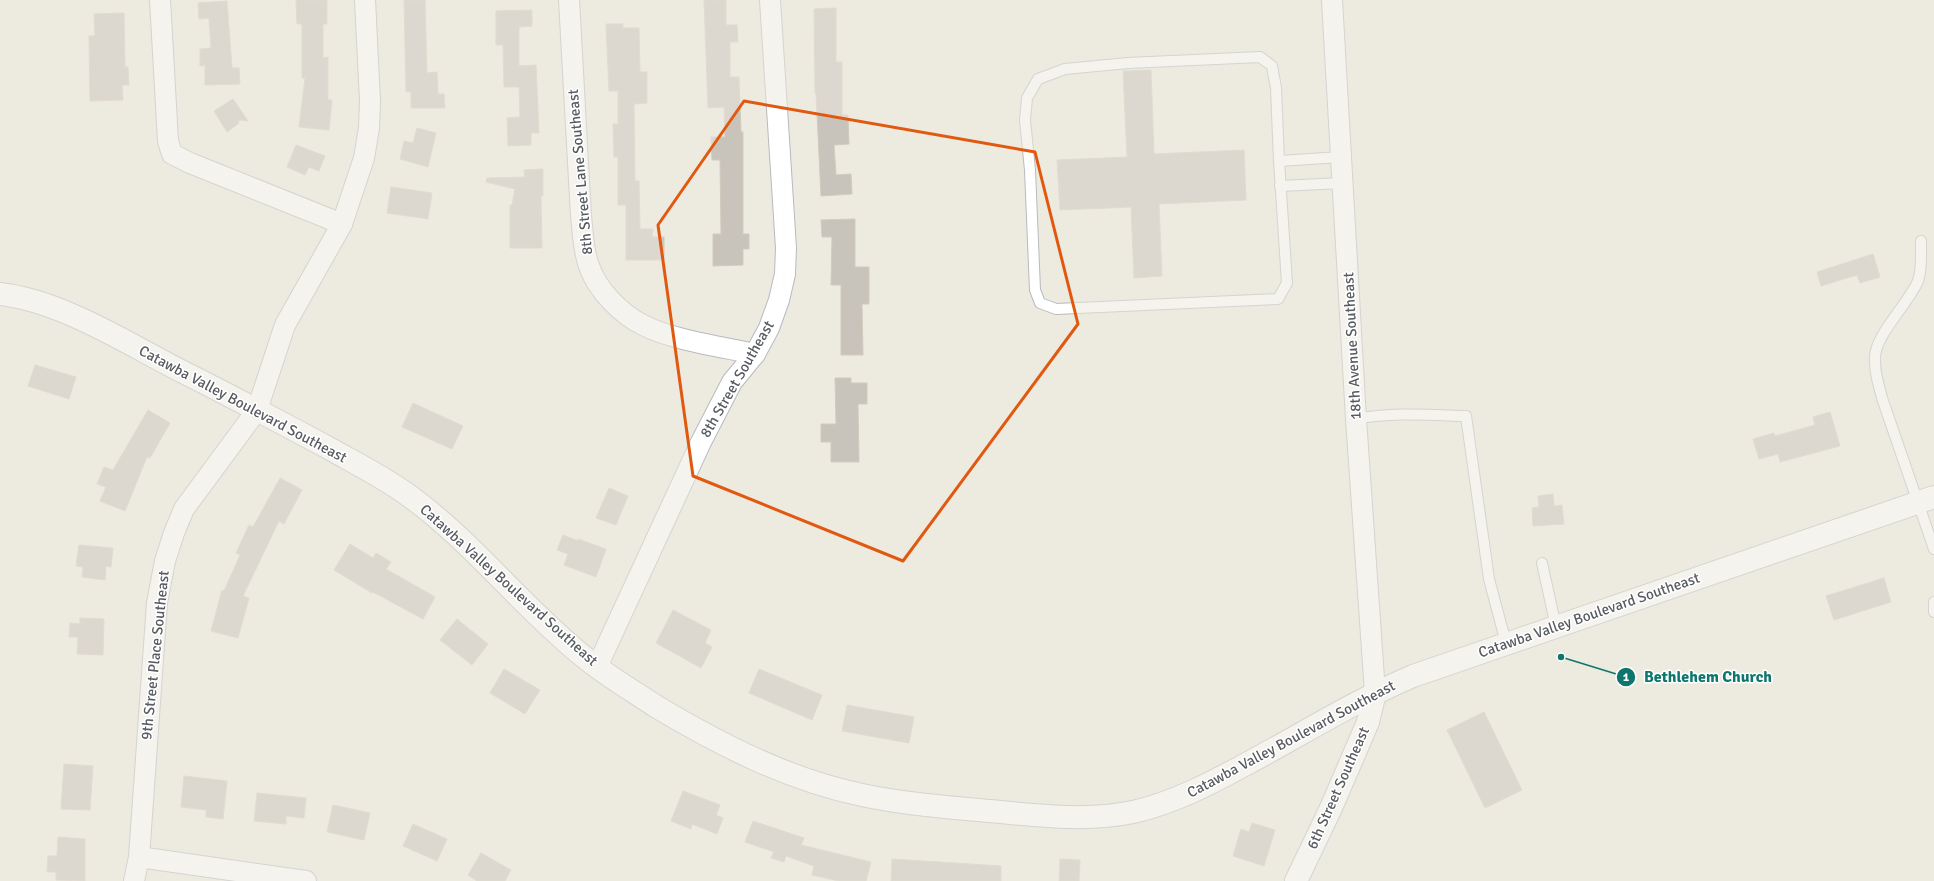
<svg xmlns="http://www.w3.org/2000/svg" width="1934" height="881" viewBox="0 0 1934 881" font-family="Signika,sans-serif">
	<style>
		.building { fill: #c8c4bc; stroke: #d2cbbd }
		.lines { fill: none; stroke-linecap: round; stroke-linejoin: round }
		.service-casing { stroke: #b7bac0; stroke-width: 12 }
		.minor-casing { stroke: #b7bac0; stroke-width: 22 }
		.tertiary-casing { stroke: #b7bac0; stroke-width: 24 }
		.service { stroke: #fff; stroke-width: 10 }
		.minor { stroke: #fff; stroke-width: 20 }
		.tertiary { stroke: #fff; stroke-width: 22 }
		.marked { fill: none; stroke: #e15910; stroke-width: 3; stroke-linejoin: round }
		.labels { text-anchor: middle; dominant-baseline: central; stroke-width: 3; stroke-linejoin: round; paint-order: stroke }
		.street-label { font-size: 15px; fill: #585c62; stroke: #fff }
		.leader { fill: none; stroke: #0f766e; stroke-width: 1.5 }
		.callout-dot { fill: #0f766e; stroke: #fff; stroke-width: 1.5 }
		.mark-label { font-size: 12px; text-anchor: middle; font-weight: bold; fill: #fff }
		.callout-label { font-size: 16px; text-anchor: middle; font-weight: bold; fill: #0f766e; stroke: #fff; stroke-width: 3; stroke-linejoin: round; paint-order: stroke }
	</style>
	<rect width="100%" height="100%" fill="#edeadf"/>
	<g class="building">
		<polygon points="296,0 327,0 327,24 323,24 323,58 328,57 328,100 332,100 329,130 299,127 305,78 302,78 302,24 297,24"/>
		<polygon points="404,0 425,0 427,73 437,72 438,94 444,94 445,108 411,108 411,92 406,92"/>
		<polygon points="704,0 726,0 726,25 737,25 738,42 730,42 730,77 739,77 741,132 743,132 743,234 749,234 749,249 743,249 743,265 713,266 713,234 721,234 720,160 712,160 711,137 725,137 724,107 708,108"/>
		<polygon points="227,1 232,68 239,68 240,84 205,85 205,65 200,66 200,49 211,48 209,18 199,19 198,3"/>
		<polygon points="836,8 836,62 842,62 842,115 848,115 849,144 834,145 836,175 851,174 852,194 821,196 816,93 815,93 814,9"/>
		<polygon points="532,10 532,26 519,27 519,66 536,65 539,133 531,133 531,145 508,146 507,118 520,117 519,87 504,87 503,45 496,45 496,11"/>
		<polygon points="124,13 125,67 128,67 129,85 122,85 123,100 90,101 89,36 95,36 94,14"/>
		<polygon points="606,24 623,24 623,28 639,28 640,72 647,72 647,103 634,104 635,181 639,181 640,229 653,229 652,237 664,237 664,260 626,260 626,205 618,205 618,157 614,157 613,124 618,124 618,91 609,91"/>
		<polygon points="1151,70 1154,154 1244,150 1246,200 1159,204 1162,276 1134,278 1131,207 1060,210 1057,160 1127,157 1123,71"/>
		<polygon points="233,99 248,121 239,120 238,124 227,132 214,111"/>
		<polygon points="417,128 436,133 428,167 400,159 404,141 413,143"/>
		<polygon points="296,145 325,156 319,171 309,167 305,175 287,167"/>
		<polygon points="543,169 543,196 541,196 542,248 510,248 510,205 512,205 515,189 486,182 487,178 525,177 524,170"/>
		<polygon points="391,187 432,193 428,219 387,213"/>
		<polygon points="855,219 855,267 869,267 869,304 862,304 863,355 841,355 841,285 831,285 832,237 822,237 821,220"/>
		<polygon points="1873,254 1880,277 1860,283 1857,275 1821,286 1817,272"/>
		<polygon points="35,365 76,377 69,399 28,386"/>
		<polygon points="835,378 851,378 851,383 867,383 867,404 858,404 859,462 831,462 831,442 821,442 821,424 836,424"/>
		<polygon points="413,403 463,426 452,449 402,427"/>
		<polygon points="148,410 170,423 150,458 147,457 125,511 100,501 106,487 97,484 104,467 113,470"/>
		<polygon points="1830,412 1840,446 1780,462 1778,454 1759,459 1753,439 1774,433 1775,436 1815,425 1813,417"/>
		<polygon points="280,478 302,490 284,524 279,521 243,596 249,598 238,638 211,631 222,590 224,591 240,555 236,553 249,525 253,527"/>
		<polygon points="609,488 628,496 616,525 596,518"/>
		<polygon points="1553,494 1554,506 1562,505 1564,524 1533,526 1532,508 1539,507 1538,496"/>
		<polygon points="563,535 578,541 578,539 606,549 596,577 564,565 568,554 557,550"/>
		<polygon points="350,544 373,558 376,553 391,562 386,569 435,597 423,619 373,592 372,593 334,570"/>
		<polygon points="79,545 113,548 111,567 106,566 105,580 82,577 83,567 76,566"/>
		<polygon points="1884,578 1891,602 1834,620 1826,596"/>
		<polygon points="673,610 711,630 705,643 712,647 701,668 656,643"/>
		<polygon points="80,618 104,619 103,655 77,654 78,637 69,637 70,623 80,624"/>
		<polygon points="457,619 488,644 472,665 440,640"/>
		<polygon points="504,669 540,690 525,714 490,693"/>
		<polygon points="759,669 822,695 812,720 749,693"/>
		<polygon points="847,705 914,717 909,743 842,731"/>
		<polygon points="1484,712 1522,790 1485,808 1447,730"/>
		<polygon points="64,764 93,766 90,810 61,809"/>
		<polygon points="184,776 227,781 223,819 206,817 206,810 181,807"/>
		<polygon points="683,791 720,805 716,815 723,818 717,834 692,824 691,829 671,821"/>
		<polygon points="257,793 306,798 304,818 286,816 286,824 254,821"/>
		<polygon points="333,805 370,813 364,840 327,832"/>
		<polygon points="753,821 804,838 801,845 871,862 866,881 839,881 812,875 814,866 786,856 784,862 771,858 774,852 745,842"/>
		<polygon points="1252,823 1275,830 1264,866 1233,856 1241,829 1249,832"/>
		<polygon points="413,824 447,839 437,861 403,846"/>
		<polygon points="58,837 85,839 85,881 56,880 56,872 47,872 48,856 57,856"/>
		<polygon points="481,853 511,870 505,881 477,881 468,875"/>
		<polygon points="892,859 1001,866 1001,881 891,881"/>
		<polygon points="1060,859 1080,860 1079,881 1059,881"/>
	</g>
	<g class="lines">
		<defs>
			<g id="service">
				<polygon points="1260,57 1272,66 1276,88 1279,161 1287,283 1278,299 1056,309 1040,303 1035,290 1030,170 1025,120 1027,98 1038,79 1065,69 1128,63"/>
				<polyline points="1279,161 1341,157"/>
				<polyline points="1280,186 1343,183"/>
				<path d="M1921 241C1921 253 1922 270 1918 281 1908 304 1877 333 1875 356 1874 371 1879 387 1883 401L1934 549"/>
				<path d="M1356 419C1392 412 1430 415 1466 416L1489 579 1506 643"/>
				<polyline points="1542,563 1556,627"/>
				<polyline points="1934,602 1934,612"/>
			</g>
			<g id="minor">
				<polyline points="160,0 168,141 172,154 190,163 342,224"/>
				<path d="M569 0 581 216C583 232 583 250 589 266 597 290 621 314 643 325 672 340 723 347 755 354"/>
				<polyline points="1332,0 1356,419 1375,693"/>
				<polyline points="597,667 701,442 732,382 755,354 769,328 779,300 785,274 786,248 770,0"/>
				<polyline points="139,857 306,881"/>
				<polyline points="134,881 139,857 157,603 165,561 174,533 184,509 257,410 285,325 342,224 364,158 369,128 370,101 365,0"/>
			</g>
			<g id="tertiary">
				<path d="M0 294C62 301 128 344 183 372 231 396 278 421 325 446 353 462 382 476 408 495 473 542 522 607 584 657 607 676 633 691 657 707 721 745 789 780 862 795 904 804 947 807 989 811 1037 815 1085 822 1133 812 1174 803 1213 782 1250 762 1304 733 1357 700 1413 676L1934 497"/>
				<polyline points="1296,881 1331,808 1368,722 1375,693"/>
			</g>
		</defs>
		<use href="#service" class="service-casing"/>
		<use href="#minor" class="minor-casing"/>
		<use href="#tertiary" class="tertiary-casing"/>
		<use href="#service" class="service"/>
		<use href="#minor" class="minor"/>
		<use href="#tertiary" class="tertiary"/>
	</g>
	<path d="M0 0H1934V881H0ZM744 101 1035 152 1078 324 903 561 693 476 658 225Z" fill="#edeadf" fill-opacity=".55" fill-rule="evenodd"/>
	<path class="marked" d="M744 101 1035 152 1078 324 903 561 693 476 658 225Z"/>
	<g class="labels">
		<g class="street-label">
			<text transform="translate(580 172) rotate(-95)">8th Street Lane Southeast</text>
			<text transform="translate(1352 346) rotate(-93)">18th Avenue Southeast</text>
			<text transform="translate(737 379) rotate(-60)">8th Street Southeast</text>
			<text transform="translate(243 404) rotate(28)">Catawba Valley Boulevard Southeast</text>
			<text transform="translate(509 585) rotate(42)">Catawba Valley Boulevard Southeast</text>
			<text transform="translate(1589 615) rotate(-19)">Catawba Valley Boulevard Southeast</text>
			<text transform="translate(155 655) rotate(-84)">9th Street Place Southeast</text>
			<text transform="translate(1291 739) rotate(-28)">Catawba Valley Boulevard Southeast</text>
			<text transform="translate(1338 788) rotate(-66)">6th Street Southeast</text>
		</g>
	</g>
	<path class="leader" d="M1561 657L1626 677"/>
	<g class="callout-dot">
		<circle cx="1561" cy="657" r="4"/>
		<circle cx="1626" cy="677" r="10"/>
	</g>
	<g class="mark-label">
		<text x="1626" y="681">1</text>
	</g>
	<g class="callout-label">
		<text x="1708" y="682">Bethlehem Church</text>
	</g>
</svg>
